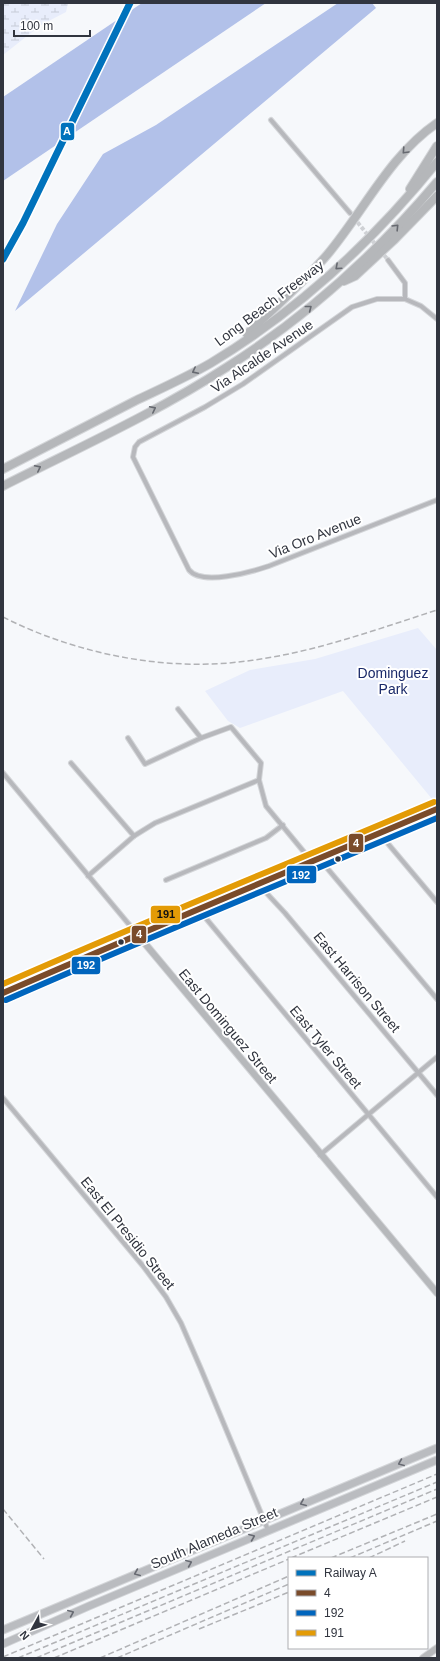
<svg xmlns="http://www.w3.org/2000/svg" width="440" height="1661" viewBox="0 0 440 1661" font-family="Arial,sans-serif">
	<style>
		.wetland { fill: url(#wetland-marsh) }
		.park { fill: #e8edfb }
		.water { fill: #b2c1e9 }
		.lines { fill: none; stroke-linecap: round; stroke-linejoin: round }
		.street-tunnel { stroke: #cfd1d5; stroke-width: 4; stroke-dasharray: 4 2; stroke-linecap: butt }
		.street-casing { stroke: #d3d5d8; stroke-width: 6 }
		.secondary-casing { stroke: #d3d5d8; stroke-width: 8 }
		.primary-casing { stroke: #d3d5d8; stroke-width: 9 }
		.highway-casing { stroke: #d3d5d8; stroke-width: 10 }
		.street { stroke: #b7b8bc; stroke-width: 4 }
		.secondary { stroke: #b6b8bb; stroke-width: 6 }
		.primary { stroke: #babcc0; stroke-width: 7 }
		.highway { stroke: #b5b7ba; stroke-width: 8 }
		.rail { stroke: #b1b2b5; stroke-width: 1.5; stroke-dasharray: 6 3; stroke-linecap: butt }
		.bus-1-casing { stroke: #fff; stroke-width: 9 }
		.bus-2-casing { stroke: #fff; stroke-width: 9 }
		.bus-3-casing { stroke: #fff; stroke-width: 9 }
		.bus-1 { stroke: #7a4b2a; stroke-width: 6 }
		.bus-2 { stroke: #0065bd; stroke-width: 6 }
		.bus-3 { stroke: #e39b06; stroke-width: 6 }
		.rail-1-casing { stroke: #fff; stroke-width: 10 }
		.rail-1 { stroke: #0072bc; stroke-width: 7 }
		.oneway { stroke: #666970 }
		.oneway2 { stroke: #686b73 }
		.bus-dot { fill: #31353f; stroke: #fff; stroke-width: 1.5 }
		.labels { text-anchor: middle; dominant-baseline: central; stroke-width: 4; stroke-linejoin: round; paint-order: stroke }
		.street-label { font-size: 14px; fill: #31353f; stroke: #fff }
		.park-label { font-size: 14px; fill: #1a2969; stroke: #fff }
		.line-badge { stroke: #fff; stroke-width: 1.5 }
		.badge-label { font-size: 11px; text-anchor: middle; font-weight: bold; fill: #fff }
		.pale-badge-label { font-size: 11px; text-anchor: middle; font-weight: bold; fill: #111 }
	</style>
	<defs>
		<pattern id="wetland-marsh" width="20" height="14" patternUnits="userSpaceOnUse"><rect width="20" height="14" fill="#e8edfb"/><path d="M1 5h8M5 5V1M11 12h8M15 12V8" fill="none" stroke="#c7ccd8"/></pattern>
	</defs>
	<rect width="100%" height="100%" fill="#f6f8fb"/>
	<polygon class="wetland" points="3,3 68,3 66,12 41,25 3,55"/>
	<polygon class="park" points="418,628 437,650 437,797 432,799 343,691 240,728 228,721 205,691 250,670 315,659"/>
	<g class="water">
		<polygon points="142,3 266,3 3,181 3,97"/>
		<polygon points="338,3 372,3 376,8 15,311 57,224 103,154 156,125"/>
	</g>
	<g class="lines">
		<polyline class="street-tunnel" points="350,213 388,260"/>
		<defs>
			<g id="street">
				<polyline points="271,120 350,213"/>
				<polyline points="388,260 405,283 405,299 421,306 437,319"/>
				<path d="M405 299H377L352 307 243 384 205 407 139 442 135 447 133 457 189 570C202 586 251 572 269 566L437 500"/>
				<polyline points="178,709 201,738"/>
				<polyline points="128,738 145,764 201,738 231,727 261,763 259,780 266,806 304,852 327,868 437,999"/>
				<polyline points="71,763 134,836"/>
				<polyline points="3,773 137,934"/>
				<polyline points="379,833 437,902"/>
				<polyline points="88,876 134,836 155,823 259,780"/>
				<polyline points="166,880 266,838 283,825"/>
				<polyline points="259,885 285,913 437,1095"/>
				<polyline points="199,910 437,1197"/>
				<polyline points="3,1098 143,1266 166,1297 181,1323 201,1369 268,1530"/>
				<polyline points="320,1155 437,1057"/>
			</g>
			<g id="secondary">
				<polyline points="137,934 437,1293"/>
				<polyline points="3,993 137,934 199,910 437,809"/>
				<polyline points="423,1658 437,1648"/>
			</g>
			<g id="primary">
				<polyline points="3,1630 437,1448"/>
				<polyline points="3,1644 89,1606 437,1460"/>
			</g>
			<g id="highway">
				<polyline points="410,189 437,146"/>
				<polyline points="344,281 355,276 395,239 437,196"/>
				<path d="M247 334C274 308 303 283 327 255 364 211 389 156 437 123"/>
				<path d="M3 469C47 446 91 424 135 401 160 389 187 377 211 363 297 311 374 240 437 162"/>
				<path d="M3 486C78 448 156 413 227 367 306 317 377 253 437 182"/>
			</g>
		</defs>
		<use href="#street" class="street-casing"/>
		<use href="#secondary" class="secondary-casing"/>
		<use href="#primary" class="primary-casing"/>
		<use href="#highway" class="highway-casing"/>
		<use href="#street" class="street"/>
		<use href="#secondary" class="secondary"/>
		<use href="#primary" class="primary"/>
		<use href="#highway" class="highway"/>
		<g class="rail">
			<path d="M3 617C76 654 165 672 247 661 312 653 375 630 437 610"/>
			<polyline points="3,1509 44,1559"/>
			<polyline points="291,1558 437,1497"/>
			<polyline points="331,1558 437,1514"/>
			<polyline points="350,1558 437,1521"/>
			<polyline points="369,1558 405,1541"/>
			<polyline points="199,1629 289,1592"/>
			<polyline points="3,1657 437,1474"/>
			<polyline points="18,1658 437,1482"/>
			<polyline points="36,1658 437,1489"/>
			<polyline points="54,1658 289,1559"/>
			<polyline points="100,1658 289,1576"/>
			<polyline points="117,1658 289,1584"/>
		</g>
		<defs>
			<path id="bus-1" d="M3 993C147 930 292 870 437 809"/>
			<path id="bus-2" d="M6 1000C149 937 293 879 437 818"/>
			<path id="bus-3" d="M3 984C146 921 290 863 434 802"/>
		</defs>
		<use href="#bus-1" class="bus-1-casing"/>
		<use href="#bus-2" class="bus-2-casing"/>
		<use href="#bus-3" class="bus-3-casing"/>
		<use href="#bus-1" class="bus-1"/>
		<use href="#bus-2" class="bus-2"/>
		<use href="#bus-3" class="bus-3"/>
		<defs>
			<polyline id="rail-1" points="3,259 23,223 130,3"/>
		</defs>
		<use href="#rail-1" class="rail-1-casing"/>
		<use href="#rail-1" class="rail-1"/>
	</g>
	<defs><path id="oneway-chevron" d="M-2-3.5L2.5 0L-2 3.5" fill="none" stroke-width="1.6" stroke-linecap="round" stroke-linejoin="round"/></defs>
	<g class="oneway">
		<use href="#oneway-chevron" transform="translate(405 151) rotate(133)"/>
		<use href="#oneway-chevron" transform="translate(396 227) rotate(-46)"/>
		<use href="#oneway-chevron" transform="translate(338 267) rotate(138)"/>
		<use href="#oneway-chevron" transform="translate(309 308) rotate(-38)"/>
		<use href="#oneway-chevron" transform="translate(195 371) rotate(153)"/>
		<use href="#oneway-chevron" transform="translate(153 409) rotate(-27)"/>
		<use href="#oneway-chevron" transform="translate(38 468) rotate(-27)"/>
	</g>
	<g class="oneway2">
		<use href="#oneway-chevron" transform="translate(401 1463) rotate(158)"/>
		<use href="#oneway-chevron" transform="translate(303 1503) rotate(157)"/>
		<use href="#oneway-chevron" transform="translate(252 1537) rotate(-22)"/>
		<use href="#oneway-chevron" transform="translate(189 1563) rotate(-23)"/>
		<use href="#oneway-chevron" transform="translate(137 1573) rotate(157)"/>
		<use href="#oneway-chevron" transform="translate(71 1613) rotate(-23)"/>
	</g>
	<g class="bus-dot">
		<circle cx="338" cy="859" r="3.5"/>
		<circle cx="121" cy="942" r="3.5"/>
	</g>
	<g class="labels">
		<g class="street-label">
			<text transform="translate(269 303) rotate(-37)">Long Beach Freeway</text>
			<text transform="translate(262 356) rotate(-34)">Via Alcalde Avenue</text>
			<text transform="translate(315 536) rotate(-22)">Via Oro Avenue</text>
			<text transform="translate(357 982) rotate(50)">East Harrison Street</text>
			<text transform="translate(228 1026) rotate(50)">East Dominguez Street</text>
			<text transform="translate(326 1047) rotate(50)">East Tyler Street</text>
			<text transform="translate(128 1233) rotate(51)">East El Presidio Street</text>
			<text transform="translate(214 1538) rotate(-23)">South Alameda Street</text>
		</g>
		<g class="park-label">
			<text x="393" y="673">Dominguez<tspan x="393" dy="16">Park</tspan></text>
		</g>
	</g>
	<g class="line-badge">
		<rect x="60" y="122" width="15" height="19" rx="4" fill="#0072bc"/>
		<rect x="348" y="833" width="16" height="20" rx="4" fill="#7a4b2a"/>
		<rect x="286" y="865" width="31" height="19" rx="4" fill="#0065bd"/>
		<rect x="150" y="905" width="31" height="19" rx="4" fill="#e39b06"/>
		<rect x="131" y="925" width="16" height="19" rx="4" fill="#7a4b2a"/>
		<rect x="71" y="956" width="30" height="19" rx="4" fill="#0065bd"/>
	</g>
	<g class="badge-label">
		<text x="67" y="135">A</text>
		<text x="356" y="847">4</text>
		<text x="301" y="879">192</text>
		<text x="139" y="938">4</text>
		<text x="86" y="969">192</text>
	</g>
	<g class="pale-badge-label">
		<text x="166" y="918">191</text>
	</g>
	<rect width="440" height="1661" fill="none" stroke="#31353f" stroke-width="8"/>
	<rect x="288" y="1557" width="140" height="92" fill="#ffffff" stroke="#adaeb2"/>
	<rect x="296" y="1570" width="20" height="6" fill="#0072bc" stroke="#adaeb2"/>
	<text x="324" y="1577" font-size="12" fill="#31353f">Railway A</text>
	<rect x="296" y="1590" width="20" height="6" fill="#7a4b2a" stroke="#adaeb2"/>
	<text x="324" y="1597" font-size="12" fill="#31353f">4</text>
	<rect x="296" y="1610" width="20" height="6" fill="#0065bd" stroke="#adaeb2"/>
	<text x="324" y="1617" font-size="12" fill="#31353f">192</text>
	<rect x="296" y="1630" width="20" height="6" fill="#e39b06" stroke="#adaeb2"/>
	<text x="324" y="1637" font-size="12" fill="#31353f">191</text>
	<g transform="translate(32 1629) rotate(230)" stroke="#ffffff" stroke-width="3" paint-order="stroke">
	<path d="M0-3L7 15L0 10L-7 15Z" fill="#31353f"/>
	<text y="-6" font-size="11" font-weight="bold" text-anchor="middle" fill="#31353f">N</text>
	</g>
	<path d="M14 30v6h76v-6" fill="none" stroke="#31353f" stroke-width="2"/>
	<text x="20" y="30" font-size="12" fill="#31353f" stroke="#ffffff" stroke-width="3" paint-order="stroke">100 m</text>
</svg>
